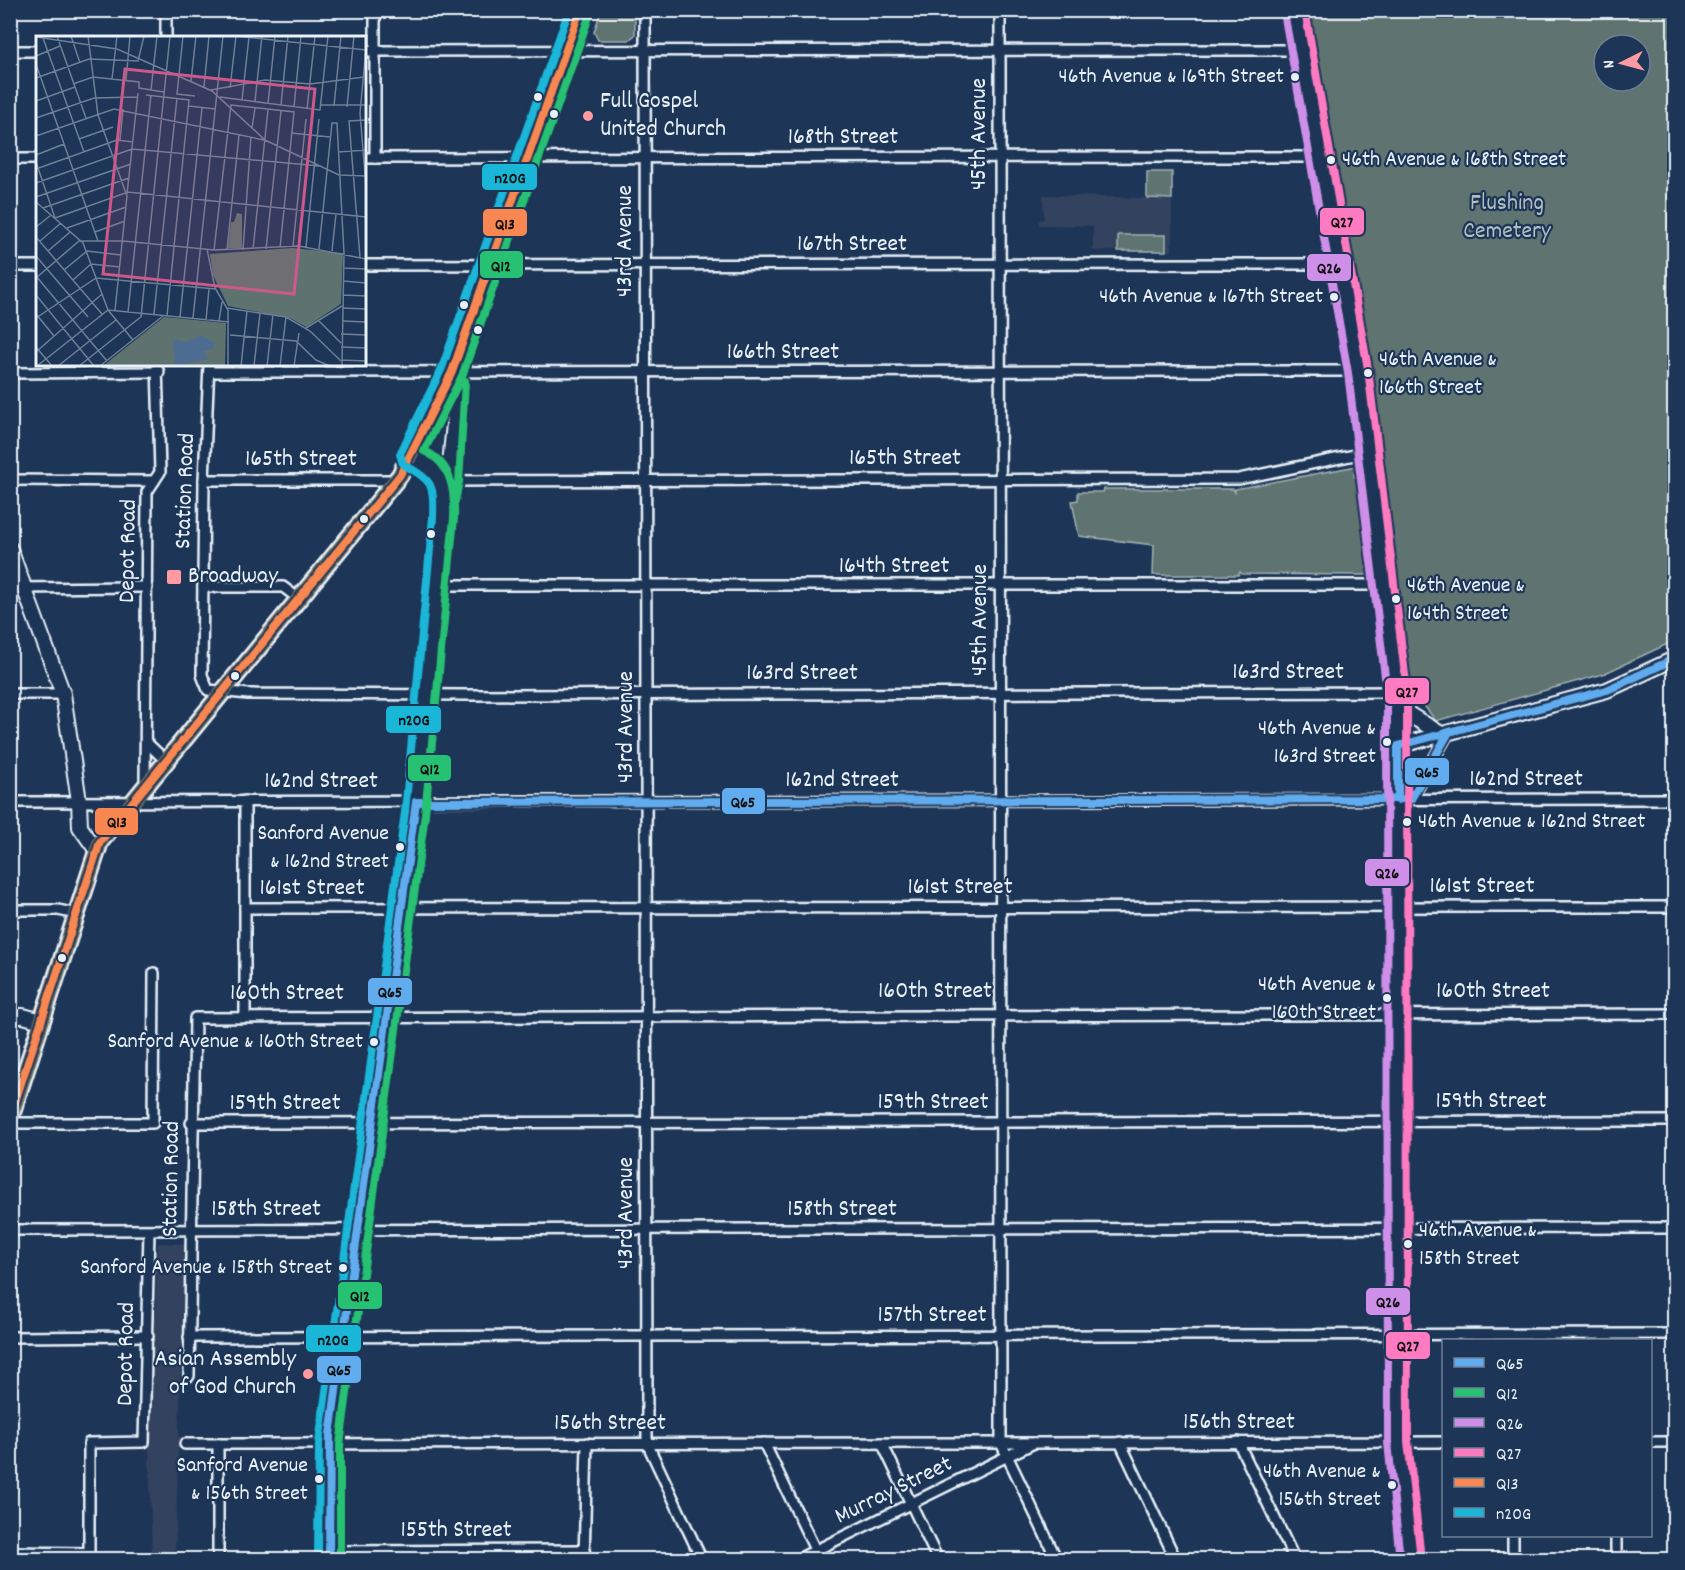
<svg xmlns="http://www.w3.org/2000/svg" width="1685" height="1570" viewBox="0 0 1685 1570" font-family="Dekko,sans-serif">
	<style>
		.built { fill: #33425f }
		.green { fill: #5e736f; stroke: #a3b2b4; stroke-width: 1.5; fill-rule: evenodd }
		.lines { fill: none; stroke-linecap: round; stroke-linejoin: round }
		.street-casing { stroke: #e8f1f8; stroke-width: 14 }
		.secondary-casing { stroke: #e8f1f8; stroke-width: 18 }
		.primary-casing { stroke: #e8f1f8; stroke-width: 20 }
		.street { stroke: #1d3557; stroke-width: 9 }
		.secondary { stroke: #1d3557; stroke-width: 14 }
		.primary { stroke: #6c7065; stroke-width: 15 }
		.bus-1-casing { stroke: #1d3557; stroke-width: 12 }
		.bus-2-casing { stroke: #1d3557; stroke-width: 12 }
		.bus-3-casing { stroke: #1d3557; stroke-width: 12 }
		.bus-4-casing { stroke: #1d3557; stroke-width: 12 }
		.bus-5-casing { stroke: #1d3557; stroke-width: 12 }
		.bus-6-casing { stroke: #1d3557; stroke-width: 12 }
		.bus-1 { stroke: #60acee; stroke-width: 8 }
		.bus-2 { stroke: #26c172; stroke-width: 8 }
		.bus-3 { stroke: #ce8fe9; stroke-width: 8 }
		.bus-4 { stroke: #fe7ac1; stroke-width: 8 }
		.bus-5 { stroke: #f88751; stroke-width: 8 }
		.bus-6 { stroke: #1ab6d8; stroke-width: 8 }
		.bus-dot { fill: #e8f1f8; stroke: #1d3557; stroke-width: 2 }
		.poi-dot { fill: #ff9aa2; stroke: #1d3557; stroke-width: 2 }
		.labels { text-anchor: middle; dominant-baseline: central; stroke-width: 4.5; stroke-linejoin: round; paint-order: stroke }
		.bus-label { font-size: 22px; fill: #e8f1f8; stroke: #1d3557; text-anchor: end }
		.poi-label { font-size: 24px; fill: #e8f1f8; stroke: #1d3557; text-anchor: start }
		.street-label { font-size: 24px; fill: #e8f1f8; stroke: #1d3557 }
		.park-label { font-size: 24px; fill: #b1bfc1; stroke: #1d3557 }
		.inset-road { fill: none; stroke: #6e8097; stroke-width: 1.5 }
		.view { fill: #cd598a; fill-opacity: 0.15; stroke: #cd598a; stroke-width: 3 }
		.inset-edge { fill: none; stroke: #e8f1f8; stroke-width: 3 }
		.line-badge { stroke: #1d3557; stroke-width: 2 }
		.pale-badge-label { font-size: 16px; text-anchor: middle; font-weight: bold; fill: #111 }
	</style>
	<rect width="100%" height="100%" fill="#1d3557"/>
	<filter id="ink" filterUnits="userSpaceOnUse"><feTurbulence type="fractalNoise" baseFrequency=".0167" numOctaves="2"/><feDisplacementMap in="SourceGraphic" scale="12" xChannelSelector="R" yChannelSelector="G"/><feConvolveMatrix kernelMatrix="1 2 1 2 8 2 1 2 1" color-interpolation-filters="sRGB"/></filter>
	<g filter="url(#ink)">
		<g class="built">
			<polygon points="1147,172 1172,172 1172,251 1093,251 1093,226 1039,225 1039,220 1044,219 1043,195 1146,198"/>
			<polygon points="158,1243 185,1244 175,1559 152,1559 149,1449"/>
		</g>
		<g class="green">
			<polygon points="601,11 635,11 635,35 629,40 598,40 594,32"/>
			<path d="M1305 11H1674V641L1603 674 1436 721 1406 683 1377 454 1310 52ZM1604 45H1640V81H1604Z"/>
			<polygon points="1147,172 1172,172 1172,199 1147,198"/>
			<rect x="1118" y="235" width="48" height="16"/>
			<polygon points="1357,466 1358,474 1354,474 1354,477 1359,479 1369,566 1365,568 1369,568 1370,575 1242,574 1240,572 1238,575 1153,575 1154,545 1079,536 1072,501 1078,500 1078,492 1103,492 1104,489 1233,489 1235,492 1235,489"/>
		</g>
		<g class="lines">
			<defs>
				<g id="street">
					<polyline points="375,10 375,158"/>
					<polyline points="645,10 647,1443 702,1560"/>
					<polyline points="1000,10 1001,1443 1057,1560"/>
					<polyline points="166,38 166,10"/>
					<polyline points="10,51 38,51"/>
					<polyline points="364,51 1300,50"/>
					<polyline points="364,158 1321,157"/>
					<polyline points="10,159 38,159"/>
					<polyline points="364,265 1340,264"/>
					<polyline points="10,266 38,266"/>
					<polyline points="209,364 204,480 202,675 208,690 248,694 473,695 1397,692"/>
					<polyline points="209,372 1358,371"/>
					<polyline points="10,373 159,372"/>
					<polyline points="10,480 154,481"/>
					<polyline points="204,480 397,480"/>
					<polyline points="444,481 1239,479 1369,452"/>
					<polyline points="437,585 1386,585"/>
					<polyline points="203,587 283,587 299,599"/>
					<polyline points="10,588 147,587"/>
					<polyline points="10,694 63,694"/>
					<polyline points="146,742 166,761"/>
					<polyline points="145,785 147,492 160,472 157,364"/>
					<polyline points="1411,799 1449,732"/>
					<polyline points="245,801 245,1016"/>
					<polyline points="10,802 1674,799"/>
					<polyline points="245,908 1674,907"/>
					<polyline points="10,910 58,910 77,914"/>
					<polyline points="10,1123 153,1123 154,973"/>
					<polyline points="191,1123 1674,1121"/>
					<polyline points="10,1230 1674,1228"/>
					<polyline points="10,1337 148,1336"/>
					<polyline points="189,1337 1674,1334"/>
					<polyline points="189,1376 195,1018 1674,1014"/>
					<polyline points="1120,1442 1176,1560"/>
					<polyline points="1238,1442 1295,1560"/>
					<polyline points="1650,1442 1674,1442"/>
					<polyline points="764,1443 820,1560"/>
					<polyline points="882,1443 938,1560"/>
					<polyline points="185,1444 1034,1443"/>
					<polyline points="218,1444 218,1560"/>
					<polyline points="1513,1536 1513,1560"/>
					<polyline points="1616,1536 1616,1560"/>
					<polyline points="328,1551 583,1550"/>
					<polyline points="10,1552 89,1553"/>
					<polyline points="89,1560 89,1443 144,1442 149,1231"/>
					<polyline points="584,1560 587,1443"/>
					<polyline points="796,1560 1034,1443 1444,1442"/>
				</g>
				<g id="secondary">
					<polyline points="1294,10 1358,371 1397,692 1398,1442 1411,1560"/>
					<polyline points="410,456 432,467 445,497"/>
					<polyline points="10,549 63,694 79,801 80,827 97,851"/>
					<polyline points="1397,707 1441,734"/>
					<polyline points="1398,746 1607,690 1674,659"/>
					<polyline points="10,1016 23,1016 42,1021"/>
					<polyline points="329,1560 329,1444 415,813 455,414 456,383 452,372"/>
				</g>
				<polyline id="primary" points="10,1119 100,842 400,475 452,372 580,10"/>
			</defs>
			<use href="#street" class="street-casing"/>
			<use href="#secondary" class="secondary-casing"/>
			<use href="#primary" class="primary-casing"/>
			<use href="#street" class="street"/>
			<use href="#secondary" class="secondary"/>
			<use href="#primary" class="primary"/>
			<defs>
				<g id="bus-1">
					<polyline points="1398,800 1398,746 1464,728"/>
					<polyline points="416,802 1411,799 1449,732 1607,690 1674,659"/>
					<polyline points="329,1560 330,1435 416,802"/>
				</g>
				<g id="bus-2">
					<polyline points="455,501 459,482 465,381"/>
					<path d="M340 1560V1445L425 814 454 518C455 491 452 463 424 451L462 376 590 14"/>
				</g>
				<polyline id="bus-3" points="1284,12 1348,373 1387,693 1388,1442 1400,1560"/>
				<polyline id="bus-4" points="1305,10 1368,369 1407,691 1408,1441 1421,1559"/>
				<polyline id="bus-5" points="10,1117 100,842 400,475 452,372 580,10"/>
				<path id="bus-6" d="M318 1560 319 1443 405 812 433 517C434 482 432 481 403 464L400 454 442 368 569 10"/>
			</defs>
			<use href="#bus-1" class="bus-1-casing"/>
			<use href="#bus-2" class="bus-2-casing"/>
			<use href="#bus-3" class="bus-3-casing"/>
			<use href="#bus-4" class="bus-4-casing"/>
			<use href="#bus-5" class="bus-5-casing"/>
			<use href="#bus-6" class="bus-6-casing"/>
			<use href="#bus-1" class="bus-1"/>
			<use href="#bus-2" class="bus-2"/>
			<use href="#bus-3" class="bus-3"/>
			<use href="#bus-4" class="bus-4"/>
			<use href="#bus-5" class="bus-5"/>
			<use href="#bus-6" class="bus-6"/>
		</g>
	</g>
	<g class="bus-dot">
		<circle cx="1295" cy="77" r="5"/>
		<circle cx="538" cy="97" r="5"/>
		<circle cx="554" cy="114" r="5"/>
		<circle cx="1331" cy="160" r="5"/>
		<circle cx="1334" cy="297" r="5"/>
		<circle cx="464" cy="305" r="5"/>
		<circle cx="478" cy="330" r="5"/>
		<circle cx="1368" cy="373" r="5"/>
		<circle cx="364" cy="519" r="5"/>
		<circle cx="431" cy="534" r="5"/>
		<circle cx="1396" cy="599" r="5"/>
		<circle cx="235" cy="676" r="5"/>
		<circle cx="1387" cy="742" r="5"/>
		<circle cx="1407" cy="822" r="5"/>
		<circle cx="400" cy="847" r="5"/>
		<circle cx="62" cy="958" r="5"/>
		<circle cx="1387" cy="998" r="5"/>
		<circle cx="374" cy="1042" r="5"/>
		<circle cx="1408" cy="1244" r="5"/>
		<circle cx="343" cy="1268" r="5"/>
		<circle cx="319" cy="1479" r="5"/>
		<circle cx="1392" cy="1485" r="5"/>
	</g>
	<g class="poi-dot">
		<circle cx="588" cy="116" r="6"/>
		<rect x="166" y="569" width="16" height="16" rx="3"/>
		<circle cx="308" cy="1374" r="6"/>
	</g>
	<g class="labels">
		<g class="bus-label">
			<text x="1284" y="77">46th Avenue &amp; 169th Street</text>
			<text x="1342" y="160" text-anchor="start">46th Avenue &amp; 168th Street</text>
			<text x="1323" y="297">46th Avenue &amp; 167th Street</text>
			<text x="1379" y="360" text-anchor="start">46th Avenue &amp;<tspan x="1379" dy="28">166th Street</tspan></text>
			<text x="1407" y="586" text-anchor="start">46th Avenue &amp;<tspan x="1407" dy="28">164th Street</tspan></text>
			<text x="1376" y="729">46th Avenue &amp;<tspan x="1376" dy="28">163rd Street</tspan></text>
			<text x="1418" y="822" text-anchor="start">46th Avenue &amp; 162nd Street</text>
			<text x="389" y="834">Sanford Avenue<tspan x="389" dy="28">&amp; 162nd Street</tspan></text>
			<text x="1376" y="985">46th Avenue &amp;<tspan x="1376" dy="28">160th Street</tspan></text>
			<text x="363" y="1042">Sanford Avenue &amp; 160th Street</text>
			<text x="1419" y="1231" text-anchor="start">46th Avenue &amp;<tspan x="1419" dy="28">158th Street</tspan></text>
			<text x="332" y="1268">Sanford Avenue &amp; 158th Street</text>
			<text x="308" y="1466">Sanford Avenue<tspan x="308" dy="28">&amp; 156th Street</tspan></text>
			<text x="1381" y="1472">46th Avenue &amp;<tspan x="1381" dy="28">156th Street</tspan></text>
		</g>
		<g class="poi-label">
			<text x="600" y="102">Full Gospel<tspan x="600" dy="28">United Church</tspan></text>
			<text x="188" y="577">Broadway</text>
			<text x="296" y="1360" text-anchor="end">Asian Assembly<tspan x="296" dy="28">of God Church</tspan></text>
		</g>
		<g class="street-label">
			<text transform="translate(980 134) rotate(-90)">45th Avenue</text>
			<text x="843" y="138">168th Street</text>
			<text transform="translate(626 241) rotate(-90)">43rd Avenue</text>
			<text x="852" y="245">167th Street</text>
			<text x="783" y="353">166th Street</text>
			<text x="905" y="459">165th Street</text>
			<text x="301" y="460">165th Street</text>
			<text transform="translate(186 491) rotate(-88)">Station Road</text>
			<text transform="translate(129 551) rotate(-89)">Depot Road</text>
			<text x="894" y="567">164th Street</text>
			<text transform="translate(981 620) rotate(-90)">45th Avenue</text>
			<text x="1288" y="673">163rd Street</text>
			<text x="802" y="674">163rd Street</text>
			<text transform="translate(627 727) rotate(-90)">43rd Avenue</text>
			<text x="1526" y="780">162nd Street</text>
			<text x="842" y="781">162nd Street</text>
			<text x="321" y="782">162nd Street</text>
			<text x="1482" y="887">161st Street</text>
			<text x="960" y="888">161st Street</text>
			<text x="312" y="889">161st Street</text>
			<text x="935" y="992">160th Street</text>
			<text x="1493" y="992">160th Street</text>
			<text x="287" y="994">160th Street</text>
			<text x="1491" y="1102">159th Street</text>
			<text x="933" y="1103">159th Street</text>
			<text x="285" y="1104">159th Street</text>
			<text transform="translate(172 1179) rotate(-89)">Station Road</text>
			<text x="266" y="1210">158th Street</text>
			<text x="842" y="1210">158th Street</text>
			<text transform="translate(627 1213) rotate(-90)">43rd Avenue</text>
			<text x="932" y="1316">157th Street</text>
			<text transform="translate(127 1354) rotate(-89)">Depot Road</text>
			<text x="1239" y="1423">156th Street</text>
			<text x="610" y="1424">156th Street</text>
			<text transform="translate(894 1491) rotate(-26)">Murray Street</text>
			<text x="456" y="1531">155th Street</text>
		</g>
		<g class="park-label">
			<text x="1507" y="204">Flushing<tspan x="1507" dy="28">Cemetery</tspan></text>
		</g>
	</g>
	<g transform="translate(36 36)">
		<rect width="330" height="330" fill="#1d3557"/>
		<path d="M201 177 206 178V212H192L195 186H198ZM256 212 307 217 305 268 270 291 254 282 192 270 177 239 174 218ZM128 281 190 287 189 330H67Z" fill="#5e736f"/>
		<path d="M166 300 179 307 177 313 167 315 172 323 139 330 137 303 148 306Z" fill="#4c6c92"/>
		<path class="inset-road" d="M21 0 50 82M35 0 44 27M52 0 62 79 91 160 79 274M147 0 141 58 159 60M200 0 330 14M0 1 81 13 176 55 229 104 303 139 330 140M7 2 48 116M330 12 324 77 330 151M0 20 24 10M0 28 62 205M0 42 53 23 102 25 108 0M76 43 81 0M90 44 94 0M155 45 160 0M37 48 57 41 103 46V52L128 56M168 51 173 0M194 52 200 0M115 54 121 0M175 54 229 44 274 48 328 41M110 59 153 64 131 280M184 61 284 74 292 0M206 64 213 1M0 65 39 51M219 65 226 0M232 68 239 0M245 69 252 0M285 69H330M153 70 179 73M298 70 305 0M258 71 265 0M311 71 318 0M271 73 279 0M0 82 58 62 101 61M216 92 219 72M255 97 294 101M0 100 78 73 228 104M43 103 77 91M84 104 87 73M302 116 330 114M0 119 28 108M0 126 19 182M0 133 81 104 97 106M0 147 96 113 284 130M91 158 102 57M0 161 95 128M0 166 47 207 72 274 97 304M7 172 93 142M19 182 92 156 330 181M0 191 15 179M31 192 90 171M59 196 89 185M0 201 66 278M4 205 25 187M257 210 270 83M270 211 283 83M171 213 179 252 192 274V330M217 213 232 74M230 213 245 75M283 213 296 87H301L308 217 306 330M178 214 195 69 258 76 244 212M191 214 203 99M207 214 215 101M12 215 34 196M296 215 300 178M0 220 52 281M324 221 313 85 330 84M307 232 330 233M28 234 51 215 85 219M0 240 71 325M0 242 43 205H87L178 214 263 210 330 223M37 244 55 228 84 231M307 245 330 247M0 259 58 330M307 259 330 260M191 272 250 281 274 295 305 325M306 272 330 273M92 276 115 59M0 278 18 300M118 278 141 62M105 281 134 0M144 281 166 72M0 282 60 242 180 253M157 282 187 0M170 284 173 253M282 284 305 307M183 285 186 266M306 285 330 286M270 292 306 270M305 298 330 299M194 299 260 305 280 324 294 330M0 311 16 330M305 311 330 312M0 316 66 258M306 324 330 325M1 330 72 274 193 286M22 330 80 284M43 330 106 280M64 330 127 280M205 330 211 275M218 330 224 277M231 330 237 278M244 330 250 281M258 330 263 297"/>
		<path class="view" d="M89 33 279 53 258 258 67 238Z"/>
		<rect width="330" height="330" class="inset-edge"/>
	</g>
	<g class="line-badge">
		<rect x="481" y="163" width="57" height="28" rx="6" fill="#1ab6d8"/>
		<rect x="1319" y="207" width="46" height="29" rx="6" fill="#fe7ac1"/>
		<rect x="482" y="208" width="46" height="29" rx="6" fill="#f88751"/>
		<rect x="479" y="250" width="45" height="29" rx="6" fill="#26c172"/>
		<rect x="1306" y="253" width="46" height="29" rx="6" fill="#ce8fe9"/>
		<rect x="1384" y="677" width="46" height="28" rx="6" fill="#fe7ac1"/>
		<rect x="385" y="705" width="57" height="29" rx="6" fill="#1ab6d8"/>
		<rect x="407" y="754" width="45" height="28" rx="6" fill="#26c172"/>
		<rect x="1404" y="757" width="46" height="29" rx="6" fill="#60acee"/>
		<rect x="721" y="787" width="45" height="28" rx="6" fill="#60acee"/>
		<rect x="94" y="807" width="45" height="29" rx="6" fill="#f88751"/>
		<rect x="1364" y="858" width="46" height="29" rx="6" fill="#ce8fe9"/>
		<rect x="367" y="977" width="46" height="29" rx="6" fill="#60acee"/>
		<rect x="337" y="1281" width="46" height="29" rx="6" fill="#26c172"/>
		<rect x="1365" y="1287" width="46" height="29" rx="6" fill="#ce8fe9"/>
		<rect x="305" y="1324" width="57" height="29" rx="6" fill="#1ab6d8"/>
		<rect x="1385" y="1331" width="46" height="29" rx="6" fill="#fe7ac1"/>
		<rect x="316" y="1355" width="46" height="29" rx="6" fill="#60acee"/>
	</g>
	<g class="pale-badge-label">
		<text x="510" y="183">n20G</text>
		<text x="1342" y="227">Q27</text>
		<text x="505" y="229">Q13</text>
		<text x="501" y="271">Q12</text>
		<text x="1329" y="273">Q26</text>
		<text x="1407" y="697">Q27</text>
		<text x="414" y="725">n20G</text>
		<text x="430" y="774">Q12</text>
		<text x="1427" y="777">Q65</text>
		<text x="743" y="807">Q65</text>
		<text x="117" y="827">Q13</text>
		<text x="1387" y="878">Q26</text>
		<text x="390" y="997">Q65</text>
		<text x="360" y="1301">Q12</text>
		<text x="1388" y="1307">Q26</text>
		<text x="333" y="1345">n20G</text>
		<text x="1408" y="1351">Q27</text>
		<text x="339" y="1375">Q65</text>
	</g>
	<rect width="1685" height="1570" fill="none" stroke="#1d3557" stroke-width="36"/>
	<rect x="18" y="18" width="1649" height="1534" fill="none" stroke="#e8f1f8" stroke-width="2" filter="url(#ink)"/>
	<rect x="1442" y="1339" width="210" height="198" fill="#1d3557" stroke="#6e8097" stroke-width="1.5"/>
	<rect x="1454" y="1358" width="30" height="9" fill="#60acee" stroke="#6e8097" stroke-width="1.5"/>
	<text x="1496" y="1369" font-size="18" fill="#e8f1f8">Q65</text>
	<rect x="1454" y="1388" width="30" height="9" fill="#26c172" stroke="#6e8097" stroke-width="1.5"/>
	<text x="1496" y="1399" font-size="18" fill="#e8f1f8">Q12</text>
	<rect x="1454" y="1418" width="30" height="9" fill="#ce8fe9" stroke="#6e8097" stroke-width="1.5"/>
	<text x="1496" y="1429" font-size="18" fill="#e8f1f8">Q26</text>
	<rect x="1454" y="1448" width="30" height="9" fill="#fe7ac1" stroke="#6e8097" stroke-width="1.5"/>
	<text x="1496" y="1459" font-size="18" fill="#e8f1f8">Q27</text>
	<rect x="1454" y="1478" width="30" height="9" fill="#f88751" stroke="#6e8097" stroke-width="1.5"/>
	<text x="1496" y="1489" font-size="18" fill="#e8f1f8">Q13</text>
	<rect x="1454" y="1508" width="30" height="9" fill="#1ab6d8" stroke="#6e8097" stroke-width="1.5"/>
	<text x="1496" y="1519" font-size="18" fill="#e8f1f8">n20G</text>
	<g transform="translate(1622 63) rotate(264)"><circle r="28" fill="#1d3557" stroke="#6e8097" stroke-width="1.5"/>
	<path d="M0-4.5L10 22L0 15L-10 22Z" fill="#ff9aa2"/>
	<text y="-9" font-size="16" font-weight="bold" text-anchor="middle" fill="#e8f1f8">N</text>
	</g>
</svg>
